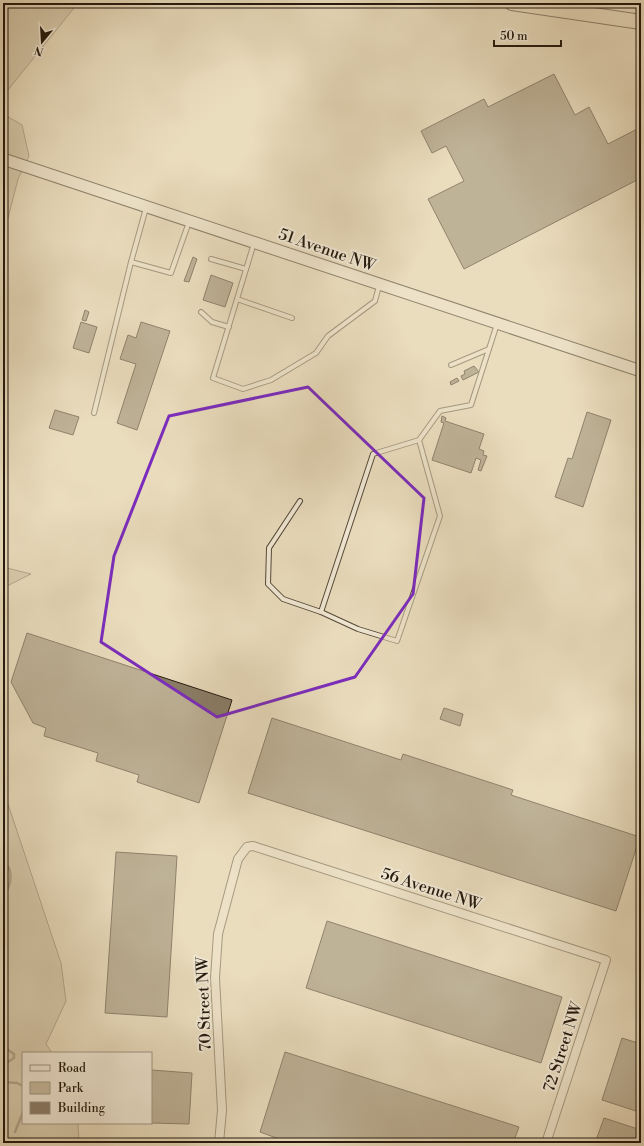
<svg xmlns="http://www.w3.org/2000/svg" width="644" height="1146" viewBox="0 0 644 1146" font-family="'Libre Bodoni',serif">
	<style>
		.green { fill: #c8bca0; stroke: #766a56 }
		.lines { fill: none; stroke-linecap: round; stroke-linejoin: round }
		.stream { stroke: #726653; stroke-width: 2.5 }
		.building { fill: #8a7e69; stroke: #23180d }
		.lane-casing { stroke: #554939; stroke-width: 6 }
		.street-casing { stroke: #554939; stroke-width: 10 }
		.secondary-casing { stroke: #23180d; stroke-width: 13 }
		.highway-casing { stroke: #23180d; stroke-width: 16 }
		.lane { stroke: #f1e9d5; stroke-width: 4 }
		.street { stroke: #f1e9d5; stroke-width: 8 }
		.secondary { stroke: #f1e9d5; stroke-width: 11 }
		.highway { stroke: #eaddbe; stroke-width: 14 }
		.marked { fill: none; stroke: #7b2cbf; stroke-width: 3; stroke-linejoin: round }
		.labels { text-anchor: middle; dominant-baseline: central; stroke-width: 4; stroke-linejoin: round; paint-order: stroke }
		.street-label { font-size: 16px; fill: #23180d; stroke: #f1e9d5 }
	</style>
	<rect width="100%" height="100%" fill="#eaddbe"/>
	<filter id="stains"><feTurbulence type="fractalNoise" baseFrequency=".005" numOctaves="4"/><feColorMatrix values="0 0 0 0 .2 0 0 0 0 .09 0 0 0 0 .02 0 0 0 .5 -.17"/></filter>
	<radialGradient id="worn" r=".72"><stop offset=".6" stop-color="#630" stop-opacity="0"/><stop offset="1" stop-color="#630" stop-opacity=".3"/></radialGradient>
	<g class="green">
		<polygon points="3,3 78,3 3,96"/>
		<polygon points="3,114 22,125 29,156 18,179 8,218 3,225"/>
		<polygon points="3,567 31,574 3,588"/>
		<polygon points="3,789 61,963 66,1001 46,1044 52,1053 23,1053 23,1123 78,1123 79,1143 42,1143 3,1138"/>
	</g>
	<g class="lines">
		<g class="stream">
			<path d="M3 864 7 865C13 873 11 888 3 894"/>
			<polyline points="3,965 5,971 3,978"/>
			<polyline points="3,1042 8,1050 14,1054 14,1058 3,1065"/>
			<polyline points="3,1082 17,1083 23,1086"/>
			<polyline points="15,1132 23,1112"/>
		</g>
	</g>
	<g class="building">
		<polygon points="554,74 575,115 589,107 608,144 641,127 641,178 464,269 428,199 464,181 446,146 432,153 421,131 484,99 488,107"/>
		<polygon points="193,257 197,259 189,282 184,281"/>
		<polygon points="211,275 233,283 225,307 203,300"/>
		<polygon points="85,310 89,312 86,321 82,320"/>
		<polygon points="81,322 97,327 89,353 73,348"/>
		<polygon points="141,322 170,331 137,430 117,423 136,364 120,359 128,335 136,338"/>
		<polygon points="474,366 479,372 463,380 461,376 465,374 464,371"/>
		<polygon points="457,378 459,381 451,385 450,382"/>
		<polygon points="55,410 79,417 73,435 49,428"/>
		<polygon points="587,412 611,420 583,507 555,497 568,458 572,459"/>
		<polygon points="442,416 446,418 445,421 484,434 479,449 484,451 483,455 487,456 481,471 478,470 481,460 476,458 471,473 432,460 444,423 441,422"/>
		<polygon points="641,626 641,644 636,642"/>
		<polygon points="27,633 232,700 199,803 137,782 139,775 96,761 98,753 44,736 46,728 33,723 11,682"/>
		<polygon points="444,708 463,714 460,726 440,719"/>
		<polygon points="272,718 401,760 403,754 513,790 511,795 640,837 616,911 248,793"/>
		<polygon points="116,852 177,856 167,1017 105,1013"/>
		<polygon points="327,921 562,997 541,1063 306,988"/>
		<polygon points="622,1038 641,1044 641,1097 636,1111 602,1100"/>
		<polygon points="285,1052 519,1127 513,1143 290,1143 260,1132"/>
		<polygon points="151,1070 192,1073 189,1124 151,1123"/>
		<polygon points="604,1118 641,1130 641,1143 595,1143"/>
	</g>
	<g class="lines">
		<defs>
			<g id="lane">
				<polyline points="254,243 213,378 243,389 271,380 316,353 328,336 375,301 379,286"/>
				<polyline points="211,259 246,269"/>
				<polyline points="131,262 171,273 189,222"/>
				<polyline points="237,299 292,318"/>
				<polyline points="201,312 212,322 229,327"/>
				<polyline points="451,365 489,349"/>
				<polyline points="94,413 131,262 146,208"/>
				<polyline points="300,501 269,548 268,584 283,599 321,612 373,454 419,440 440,411 471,405 497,324"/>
				<polyline points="321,612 358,629 397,641 440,516 419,440"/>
			</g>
			<polyline id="street" points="219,1143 222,1110 215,978 218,934 238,859 247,847 253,846 606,960 546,1143"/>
			<polyline id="secondary" points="3,159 641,371"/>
			<polyline id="highway" points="512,3 641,22"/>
		</defs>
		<use href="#lane" class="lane-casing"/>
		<use href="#street" class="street-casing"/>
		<use href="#secondary" class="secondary-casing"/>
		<use href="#highway" class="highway-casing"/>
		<use href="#lane" class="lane"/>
		<use href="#street" class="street"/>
		<use href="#secondary" class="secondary"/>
		<use href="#highway" class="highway"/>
	</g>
	<path d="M0 0H644V1146H0ZM308 387 424 498 413 594 355 677 217 717 101 642 114 556 169 416Z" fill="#eaddbe" fill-opacity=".55" fill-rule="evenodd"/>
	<path class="marked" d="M308 387 424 498 413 594 355 677 217 717 101 642 114 556 169 416Z"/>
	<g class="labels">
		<g class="street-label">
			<text transform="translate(327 250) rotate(19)">51 Avenue NW</text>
			<text transform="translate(431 889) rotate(18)">56 Avenue NW</text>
			<text transform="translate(204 1004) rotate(-92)">70 Street NW</text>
			<text transform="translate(563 1047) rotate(-72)">72 Street NW</text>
		</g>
	</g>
	<rect width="644" height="1146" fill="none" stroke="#eaddbe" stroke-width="16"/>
	<rect x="4" y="4" width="636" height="1138" fill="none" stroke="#23180d" stroke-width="2"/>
	<rect x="8" y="8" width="628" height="1130" fill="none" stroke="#23180d"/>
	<rect x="22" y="1052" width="130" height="72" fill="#f1e9d5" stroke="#9f9585"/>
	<rect x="30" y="1065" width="20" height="6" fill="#f1e9d5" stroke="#9f9585"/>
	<text x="58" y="1072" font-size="12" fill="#23180d">Road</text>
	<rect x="30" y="1082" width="20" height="12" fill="#c8bca0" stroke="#9f9585"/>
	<text x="58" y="1092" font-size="12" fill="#23180d">Park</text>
	<rect x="30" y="1102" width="20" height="12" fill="#8a7e69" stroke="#9f9585"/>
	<text x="58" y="1112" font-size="12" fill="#23180d">Building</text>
	<g transform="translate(42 42) rotate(198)" stroke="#f1e9d5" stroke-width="3" paint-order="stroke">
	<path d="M0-3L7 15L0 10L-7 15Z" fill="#23180d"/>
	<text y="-6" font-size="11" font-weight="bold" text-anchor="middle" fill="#23180d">N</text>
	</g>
	<path d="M494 40v6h67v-6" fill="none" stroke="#23180d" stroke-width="2"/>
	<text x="500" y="40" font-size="12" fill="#23180d" stroke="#f1e9d5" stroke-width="3" paint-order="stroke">50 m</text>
	<rect width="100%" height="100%" filter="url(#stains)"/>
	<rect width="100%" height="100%" fill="url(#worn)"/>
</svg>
